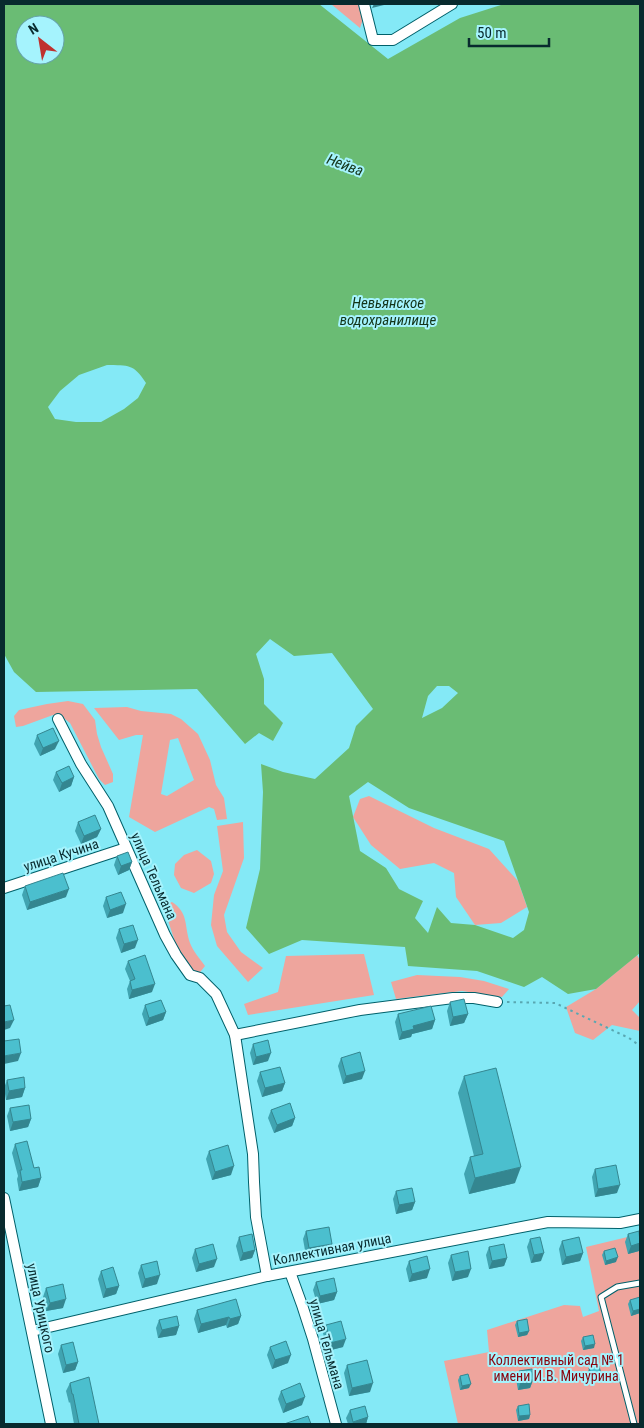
<svg xmlns="http://www.w3.org/2000/svg" width="644" height="1428" viewBox="0 0 644 1428" font-family="'Roboto Condensed',sans-serif">
	<style>
		.green { fill: #eea59d; fill-rule: evenodd }
		.water { fill: #6abc74; fill-rule: evenodd }
		.lines { fill: none; stroke-linecap: round; stroke-linejoin: round }
		.lane-casing { stroke: #00606a; stroke-width: 7 }
		.street-casing { stroke: #00606a; stroke-width: 12 }
		.path { stroke: #59a7b1; stroke-width: 2; stroke-dasharray: 2.5 4; stroke-linecap: butt }
		.lane { stroke: #fff; stroke-width: 5 }
		.street { stroke: #fff; stroke-width: 10 }
		.wall { fill: #40a4b1 }
		.shaded-wall { fill: #348690 }
		.building { fill: #4bbfce; stroke: #348690 }
		.labels { text-anchor: middle; dominant-baseline: central; stroke-width: 4; stroke-linejoin: round; paint-order: stroke }
		.street-label { font-size: 14px; fill: #082a2e; stroke: #a5f3fd }
		.park-label { font-size: 14px; fill: #8a030d; stroke: #a5f3fd }
		.water-label { font-size: 15px; font-style: italic; fill: #133418; stroke: #a5f3fd }
	</style>
	<rect width="100%" height="100%" fill="#84e9f6"/>
	<g class="green">
		<polygon points="331,4 362,4 365,13 360,28"/>
		<polygon points="68,701 83,704 95,720 97,734 101,747 113,774 113,782 105,785 99,779 70,723 61,716 53,715 23,726 16,727 14,716 19,710 47,704"/>
		<path d="M127 707 141 711 171 714 181 719 198 734 210 760 216 785 224 798 227 819 217 820 214 809 209 807 155 832 129 817 143 735H136L119 740 94 708ZM178 738 194 780 167 796 161 794 170 740Z"/>
		<polygon points="369,796 434,828 489,849 518,881 527,907 501,923 475,925 456,897 454,873 434,863 400,869 371,845 353,817 360,799"/>
		<polygon points="243,822 244,858 224,915 227,932 241,952 263,968 248,982 217,946 211,925 214,895 223,871 217,826"/>
		<polygon points="197,850 211,861 214,874 211,883 194,893 181,888 174,875 175,864 184,855"/>
		<path d="M172 902C189 913 184 926 190 943 193 951 200 959 205 966L197 976C194 973 189 969 186 965 175 947 170 925 163 905Z"/>
		<polygon points="364,954 374,995 248,1015 244,1004 278,992 286,956"/>
		<polygon points="637,955 640,960 640,1001 632,1010 640,1018 640,1031 612,1025 593,1040 575,1033 566,1007 596,989"/>
		<polygon points="417,975 460,977 484,981 509,989 502,997 462,991 396,999 391,982"/>
		<polygon points="640,1234 640,1424 458,1424 444,1361 489,1352 487,1330 564,1305 580,1306 583,1317 599,1311 586,1247"/>
	</g>
	<path class="water" d="M4 4H319L388 59 460 18 504 4H640V953L596 989 568 994 542 977 524 987 477 971 408 966 405 947 302 940 269 954 246 928 260 869 263 792 261 764 283 772 315 779 349 748 356 726 373 709 332 653 294 656 270 639 256 654 264 679V704L283 723 273 741 259 733 245 744 197 689 36 692 14 672 4 654ZM25 25H55V55H25ZM107 365C129 366 133 363 146 383L138 398 124 409 101 422H76L55 419 48 407 60 391 79 375ZM437 686H449L458 693 442 708 422 718 428 696ZM368 782 409 808 504 841 529 912 524 930 513 938 475 925 451 923 437 907 428 933 415 918 423 901 399 889 386 868 360 851 349 796Z"/>
	<g class="lines">
		<defs>
			<polyline id="lane" points="634,1424 601,1297 617,1287 640,1283"/>
			<g id="street">
				<polyline points="364,4 373,40 393,40 452,4"/>
				<polyline points="58,719 81,764 108,806 165,935 176,955 190,975 200,978 216,994 235,1035 253,1154 254,1182 256,1217 267,1276"/>
				<polyline points="4,888 126,848"/>
				<polyline points="235,1035 360,1010 453,998 474,998 497,1002"/>
				<polyline points="4,1198 51,1424"/>
				<polyline points="290,1272 302,1305 313,1339 336,1424"/>
				<polyline points="32,1331 267,1276 548,1222 620,1223 640,1219"/>
			</g>
		</defs>
		<use href="#lane" class="lane-casing"/>
		<use href="#street" class="street-casing"/>
		<polyline class="path" points="507,1002 555,1003 629,1038 640,1046"/>
		<use href="#lane" class="lane"/>
		<use href="#street" class="street"/>
	</g>
	<g class="wall">
		<polygon points="37,735 55,749 40,756 34,744"/>
		<polygon points="56,772 74,777 71,786 59,792 53,780"/>
		<polygon points="78,822 101,829 97,837 81,844 75,831"/>
		<polygon points="117,856 132,862 129,870 118,875 114,865"/>
		<polygon points="25,886 66,897 27,910 22,895"/>
		<polygon points="106,897 123,913 107,918 103,906"/>
		<polygon points="119,929 135,948 121,953 116,938"/>
		<polygon points="128,961 152,992 129,999 127,989 130,981 125,969"/>
		<polygon points="450,1002 468,1014 464,1023 450,1026 447,1011"/>
		<polygon points="145,1005 166,1012 163,1020 146,1026 142,1014"/>
		<polygon points="398,1014 435,1020 432,1029 412,1034 411,1037 399,1040 395,1022"/>
		<polygon points="253,1044 268,1061 253,1065 250,1053"/>
		<polygon points="341,1058 362,1079 343,1084 338,1066"/>
		<polygon points="260,1072 285,1083 282,1091 262,1097 257,1081"/>
		<polygon points="464,1076 515,1183 469,1194 464,1174 470,1157 474,1156 458,1093"/>
		<polygon points="7,1080 25,1088 22,1097 6,1100 4,1088"/>
		<polygon points="10,1108 31,1119 28,1127 10,1131 7,1116"/>
		<polygon points="271,1110 295,1118 292,1126 274,1133 268,1118"/>
		<polygon points="15,1144 41,1178 38,1187 19,1191 17,1179 18,1176 12,1153"/>
		<polygon points="209,1151 231,1175 212,1180 206,1159"/>
		<polygon points="595,1169 617,1193 595,1197 592,1177"/>
		<polygon points="396,1191 415,1202 412,1210 396,1214 393,1199"/>
		<polygon points="306,1231 329,1252 306,1256 303,1239"/>
		<polygon points="628,1234 640,1235 640,1248 639,1251 628,1254 625,1242"/>
		<polygon points="239,1237 255,1250 252,1258 240,1261 236,1246"/>
		<polygon points="530,1239 541,1261 531,1263 527,1247"/>
		<polygon points="562,1241 583,1253 580,1261 562,1265 559,1249"/>
		<polygon points="489,1247 507,1258 504,1266 489,1269 486,1255"/>
		<polygon points="195,1249 214,1267 196,1272 192,1258"/>
		<polygon points="604,1251 616,1262 605,1265 602,1255"/>
		<polygon points="451,1255 468,1277 452,1281 448,1263"/>
		<polygon points="409,1261 427,1278 409,1282 406,1269"/>
		<polygon points="141,1265 157,1284 142,1288 138,1273"/>
		<polygon points="101,1271 119,1286 116,1294 103,1298 98,1279"/>
		<polygon points="316,1282 337,1292 334,1300 317,1304 313,1290"/>
		<polygon points="46,1288 63,1308 46,1311 43,1297"/>
		<polygon points="630,1300 640,1300 640,1313 631,1316 628,1304"/>
		<polygon points="197,1310 241,1316 238,1324 227,1328 226,1325 198,1333 194,1319"/>
		<polygon points="159,1320 179,1326 176,1335 158,1338 156,1328"/>
		<polygon points="517,1321 529,1331 527,1335 518,1337 515,1325"/>
		<polygon points="326,1325 343,1347 327,1351 323,1333"/>
		<polygon points="583,1337 594,1348 583,1350 581,1341"/>
		<polygon points="61,1345 78,1362 75,1370 63,1373 58,1354"/>
		<polygon points="270,1347 288,1363 272,1369 267,1355"/>
		<polygon points="347,1365 370,1392 349,1396 344,1373"/>
		<polygon points="589,1368 600,1379 590,1381 588,1372"/>
		<polygon points="519,1371 533,1380 530,1388 518,1390 516,1379"/>
		<polygon points="460,1376 469,1388 460,1390 458,1380"/>
		<polygon points="70,1383 99,1424 74,1424 70,1402 69,1403 66,1391"/>
		<polygon points="281,1391 302,1405 283,1413 278,1399"/>
		<polygon points="518,1406 530,1415 529,1419 518,1421 516,1410"/>
		<polygon points="350,1410 368,1417 366,1424 348,1424 346,1418"/>
	</g>
	<g class="shaded-wall">
		<polygon points="374,4 388,4 372,8"/>
		<polygon points="59,741 55,749 40,756 43,748"/>
		<polygon points="74,777 71,786 59,792 62,783"/>
		<polygon points="101,829 97,837 81,844 84,836"/>
		<polygon points="132,862 129,870 118,875 121,866"/>
		<polygon points="69,889 66,897 27,910 30,902"/>
		<polygon points="126,904 123,913 107,918 110,910"/>
		<polygon points="138,940 135,948 121,953 124,944"/>
		<polygon points="155,984 152,992 129,999 132,990"/>
		<polygon points="166,1012 163,1020 146,1026 149,1018"/>
		<polygon points="468,1014 464,1023 450,1026 453,1017"/>
		<polygon points="14,1020 10,1028 4,1030 4,1022"/>
		<polygon points="435,1020 432,1029 412,1034 411,1037 399,1040 402,1032 413,1026"/>
		<polygon points="21,1053 18,1061 4,1064 4,1056"/>
		<polygon points="271,1053 268,1061 253,1065 256,1057"/>
		<polygon points="365,1071 362,1079 343,1084 346,1076"/>
		<polygon points="285,1083 282,1091 262,1097 265,1088"/>
		<polygon points="25,1088 22,1097 6,1100 9,1091"/>
		<polygon points="295,1118 292,1126 274,1133 277,1125"/>
		<polygon points="31,1119 28,1127 10,1131 13,1122"/>
		<polygon points="234,1166 231,1175 212,1180 215,1172"/>
		<polygon points="521,1167 515,1183 469,1194 475,1178"/>
		<polygon points="41,1178 38,1187 19,1191 22,1182"/>
		<polygon points="620,1185 617,1193 595,1197 598,1189"/>
		<polygon points="415,1202 412,1210 396,1214 399,1205"/>
		<polygon points="640,1243 640,1248 639,1251 628,1254 631,1246"/>
		<polygon points="332,1244 329,1252 306,1256 309,1248"/>
		<polygon points="255,1250 252,1258 240,1261 243,1253"/>
		<polygon points="544,1253 541,1261 531,1263 534,1255"/>
		<polygon points="583,1253 580,1261 562,1265 566,1257"/>
		<polygon points="618,1257 616,1262 605,1265 606,1261"/>
		<polygon points="507,1258 504,1266 489,1269 492,1261"/>
		<polygon points="217,1259 214,1267 196,1272 199,1264"/>
		<polygon points="430,1269 427,1278 409,1282 412,1274"/>
		<polygon points="471,1269 468,1277 452,1281 455,1272"/>
		<polygon points="160,1275 157,1284 142,1288 145,1279"/>
		<polygon points="119,1286 116,1294 103,1298 106,1289"/>
		<polygon points="337,1292 334,1300 317,1304 320,1296"/>
		<polygon points="66,1299 63,1308 46,1311 50,1303"/>
		<polygon points="640,1309 640,1313 631,1316 633,1311"/>
		<polygon points="241,1316 238,1324 227,1328 230,1319"/>
		<polygon points="229,1317 226,1325 198,1333 201,1324"/>
		<polygon points="179,1326 176,1335 158,1338 162,1330"/>
		<polygon points="529,1331 527,1335 518,1337 519,1333"/>
		<polygon points="346,1339 343,1347 327,1351 330,1343"/>
		<polygon points="595,1344 594,1348 583,1350 585,1346"/>
		<polygon points="291,1355 288,1363 272,1369 275,1360"/>
		<polygon points="78,1362 75,1370 63,1373 66,1365"/>
		<polygon points="601,1374 600,1379 590,1381 592,1377"/>
		<polygon points="533,1380 530,1388 518,1390 521,1381"/>
		<polygon points="373,1383 370,1392 349,1396 352,1388"/>
		<polygon points="471,1384 469,1388 460,1390 462,1386"/>
		<polygon points="305,1397 302,1405 283,1413 286,1404"/>
		<polygon points="530,1415 529,1419 518,1421 519,1416"/>
		<polygon points="368,1417 366,1424 352,1424 353,1422"/>
	</g>
	<g class="building">
		<polygon points="53,728 59,741 43,748 37,735"/>
		<polygon points="69,766 74,777 62,783 56,772"/>
		<polygon points="95,815 101,829 84,836 78,822"/>
		<polygon points="128,852 132,862 121,866 117,856"/>
		<polygon points="63,873 69,889 30,902 25,886"/>
		<polygon points="121,892 126,904 110,910 106,897"/>
		<polygon points="133,925 138,940 124,944 119,929"/>
		<polygon points="145,955 155,984 132,990 130,981 135,979 128,961"/>
		<polygon points="464,999 468,1014 453,1017 450,1002"/>
		<polygon points="161,1000 166,1012 149,1018 145,1005"/>
		<polygon points="10,1005 14,1020 4,1022 4,1006"/>
		<polygon points="431,1006 435,1020 413,1026 414,1029 402,1032 398,1014"/>
		<polygon points="19,1039 21,1053 4,1056 4,1041"/>
		<polygon points="268,1040 271,1053 256,1057 253,1044"/>
		<polygon points="360,1052 365,1071 346,1076 341,1058"/>
		<polygon points="280,1067 285,1083 265,1088 260,1072"/>
		<polygon points="496,1068 521,1167 475,1178 470,1157 483,1154 464,1076"/>
		<polygon points="24,1077 25,1088 9,1091 7,1080"/>
		<polygon points="290,1103 295,1118 277,1125 271,1110"/>
		<polygon points="29,1105 31,1119 13,1122 10,1108"/>
		<polygon points="27,1141 34,1168 39,1167 41,1178 22,1182 20,1170 22,1170 15,1144"/>
		<polygon points="228,1145 234,1166 215,1172 209,1151"/>
		<polygon points="616,1165 620,1185 598,1189 595,1169"/>
		<polygon points="412,1188 415,1202 399,1205 396,1191"/>
		<polygon points="329,1227 332,1244 309,1248 306,1231"/>
		<polygon points="639,1231 640,1243 631,1246 628,1234"/>
		<polygon points="252,1234 255,1250 243,1253 239,1237"/>
		<polygon points="540,1237 544,1253 534,1255 530,1239"/>
		<polygon points="579,1237 583,1253 566,1257 562,1241"/>
		<polygon points="213,1244 217,1259 199,1264 195,1249"/>
		<polygon points="504,1244 507,1258 492,1261 489,1247"/>
		<polygon points="615,1248 618,1257 606,1261 604,1251"/>
		<polygon points="468,1251 471,1269 455,1272 451,1255"/>
		<polygon points="427,1256 430,1269 412,1274 409,1261"/>
		<polygon points="157,1261 160,1275 145,1279 141,1265"/>
		<polygon points="113,1267 119,1286 106,1289 101,1271"/>
		<polygon points="334,1278 337,1292 320,1296 316,1282"/>
		<polygon points="63,1284 66,1299 50,1303 46,1288"/>
		<polygon points="640,1297 640,1309 633,1311 630,1300"/>
		<polygon points="236,1299 241,1316 230,1319 229,1317 201,1324 197,1310"/>
		<polygon points="177,1316 179,1326 162,1330 159,1320"/>
		<polygon points="527,1319 529,1331 519,1333 517,1321"/>
		<polygon points="341,1321 346,1339 330,1343 326,1325"/>
		<polygon points="593,1335 595,1344 585,1346 583,1337"/>
		<polygon points="286,1341 291,1355 275,1360 270,1347"/>
		<polygon points="73,1342 78,1362 66,1365 61,1345"/>
		<polygon points="367,1360 373,1383 352,1388 347,1365"/>
		<polygon points="599,1366 601,1374 592,1377 589,1368"/>
		<polygon points="532,1369 533,1380 521,1381 519,1371"/>
		<polygon points="468,1374 471,1384 462,1386 460,1376"/>
		<polygon points="89,1377 99,1424 79,1424 73,1394 72,1394 70,1383"/>
		<polygon points="300,1383 305,1397 286,1404 281,1391"/>
		<polygon points="529,1404 530,1415 519,1416 518,1406"/>
		<polygon points="365,1406 368,1417 353,1422 350,1410"/>
		<polygon points="308,1416 311,1424 284,1424"/>
	</g>
	<g class="labels">
		<g class="street-label">
			<text transform="translate(61 855) rotate(-18)">улица Кучина</text>
			<text transform="translate(154 876) rotate(66)">улица Тельмана</text>
			<text transform="translate(332 1249) rotate(-11)">Коллективная улица</text>
			<text transform="translate(41 1308) rotate(78)">улица Урицкого</text>
			<text transform="translate(327 1344) rotate(74)">улица Тельмана</text>
		</g>
		<g class="park-label">
			<text x="556" y="1360">Коллективный сад № 1<tspan x="556" dy="16">имени И.В. Мичурина</tspan></text>
		</g>
		<g class="water-label">
			<text transform="translate(345 165) rotate(20)">Нейва</text>
			<text x="388" y="303">Невьянское<tspan x="388" dy="17">водохранилище</tspan></text>
		</g>
	</g>
	<rect width="644" height="1428" fill="none" stroke="#082a2e" stroke-width="10"/>
	<g transform="translate(40 40) rotate(329)"><circle r="24" fill="#a5f3fd" stroke="#66a3aa"/>
	<path d="M0-4L9 19L0 12L-9 19Z" fill="#bf312e"/>
	<text y="-8" font-size="14" font-weight="bold" text-anchor="middle" fill="#082a2e">N</text>
	</g>
	<path d="M469 38v8h80v-8" fill="none" stroke="#082a2e" stroke-width="2.5"/>
	<text x="477" y="38" font-size="15" fill="#082a2e" stroke="#a5f3fd" stroke-width="4" paint-order="stroke">50 m</text>
</svg>
